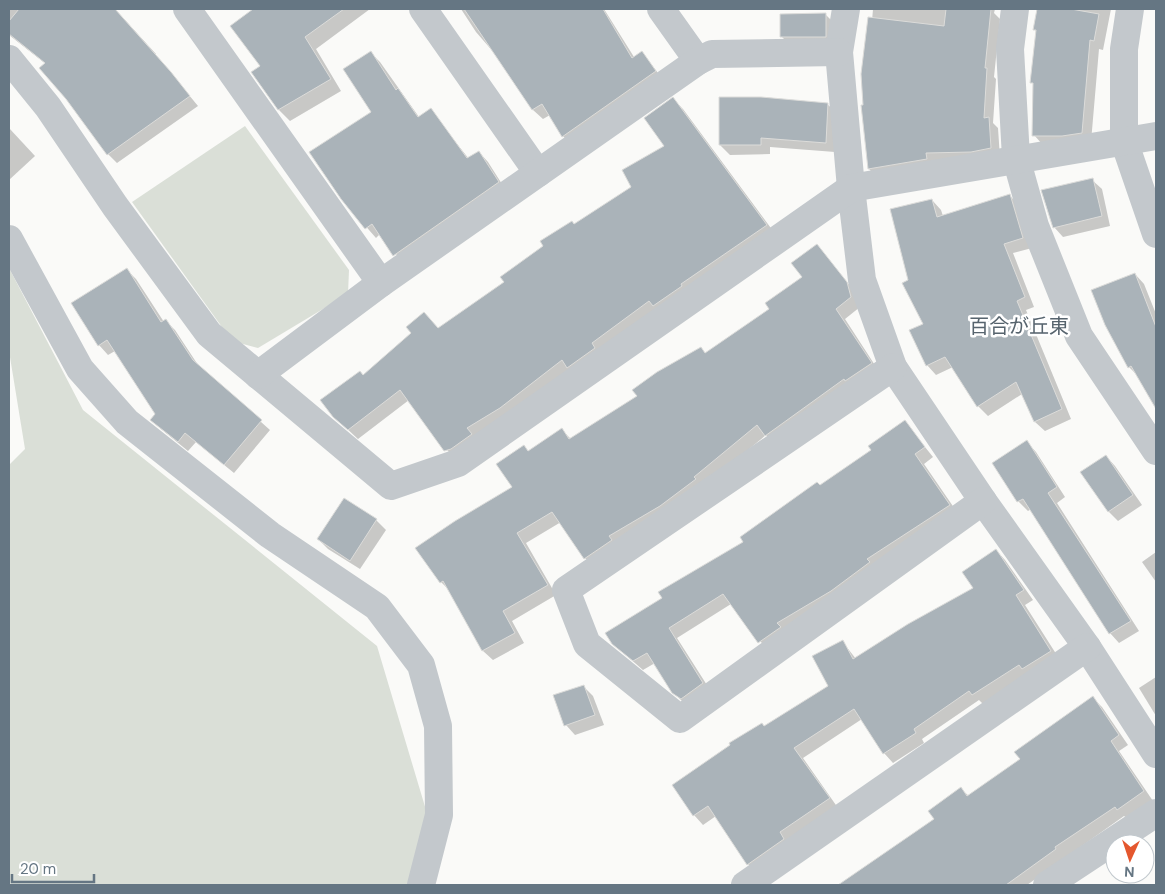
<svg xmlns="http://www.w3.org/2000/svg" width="1165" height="894" viewBox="0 0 1165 894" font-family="'DM Sans','Noto Sans JP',sans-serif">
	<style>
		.green { fill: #dadfd7 }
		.shadow { fill: #0003 }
		.building { fill: #aab3b9; stroke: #dcdcda }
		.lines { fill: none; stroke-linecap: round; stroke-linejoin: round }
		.street { stroke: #c3c8cc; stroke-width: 28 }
		.labels { text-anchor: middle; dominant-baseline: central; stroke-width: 5; stroke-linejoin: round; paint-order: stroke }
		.quarter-label { font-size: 20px; fill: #57646e; stroke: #fff }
	</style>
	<rect width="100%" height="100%" fill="#fafaf8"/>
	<g class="green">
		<polygon points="245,126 349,270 348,294 258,348 232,341 132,202"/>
		<polygon points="9,268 83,410 377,646 426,810 420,885 9,885 9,465 25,449 9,351"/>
	</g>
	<g class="shadow">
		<polygon points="9,9 115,9 156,54 122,83 170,72 198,106 117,163 108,154 46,64 9,35"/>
		<polygon points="255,9 370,9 316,49 341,91 290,121 279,110 252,72 262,67 232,26"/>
		<polygon points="461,9 604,9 634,57 642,52 664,81 572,146 563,136 550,115 543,119 533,110 508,69 476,32"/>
		<polygon points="873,9 995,9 994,13 1000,19 994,77 996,79 993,123 998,128 1000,158 878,178 869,169 865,106"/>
		<polygon points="1039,9 1111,9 1103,50 1099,49 1091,142 1043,145 1034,135 1034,84 1032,82 1037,32 1034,29"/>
		<polygon points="825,14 835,24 835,46 791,46 782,37"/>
		<polygon points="371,53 380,62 419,117 430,110 469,159 479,152 488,162 507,192 404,264 380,234 376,238 342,199 373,113"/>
		<polygon points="673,99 683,109 776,235 455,460 409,400 358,439 344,426 364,376 439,329 505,282 574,225 633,187 665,147"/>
		<polygon points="827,104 837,113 835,152 770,147 770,154 730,155 720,145"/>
		<polygon points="9,128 35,156 9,180"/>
		<polygon points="1092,180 1102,189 1110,226 1063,237 1054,227"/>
		<polygon points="1010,196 1019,205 1032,248 1013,253 1034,307 1026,310 1071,419 1045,431 1035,422 1022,394 988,416 978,406 953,367 936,375 927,365 924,324 909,281 932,200 941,210 943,216"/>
		<polygon points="816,245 856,293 860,307 845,319 880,373 775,444 766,435 703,487 595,567 585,558 561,522 526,543 556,595 512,621 524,643 493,660 483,651 451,592 441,582 514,488 529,452 561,429 571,439 638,396 701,348 706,354 771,309 803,277"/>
		<polygon points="126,269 136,279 164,322 166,321 175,330 200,368 270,430 234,473 196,442 188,451 161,429 151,420 157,414 115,351 108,355 99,345"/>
		<polygon points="1135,274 1144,284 1156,314 1156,407 1138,376 1129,367"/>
		<polygon points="905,422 933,457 924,464 959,515 769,652 731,604 677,638 712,693 683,702 673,692 655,663 643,670 613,644 664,598 873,451"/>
		<polygon points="1027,442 1036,452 1065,497 1057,503 1139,631 1119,643 1110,633 1031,509 1028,511 1018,501 994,463"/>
		<polygon points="1106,456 1115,466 1142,505 1118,521 1108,511"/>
		<polygon points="344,499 376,520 386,530 360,569 328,549 318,539"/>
		<polygon points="996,550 1005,560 1033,600 1025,605 1060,660 983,704 979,700 922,739 924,743 893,763 884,753 862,719 803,758 838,808 757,873 748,864 716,816 703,825 694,815 765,728 829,686 842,641 856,659 975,588"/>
		<polygon points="1156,552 1156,582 1142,562"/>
		<polygon points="1156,677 1156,716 1139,688"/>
		<polygon points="583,686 593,696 604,725 575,735 566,725"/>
		<polygon points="1093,698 1102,707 1128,745 1119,751 1153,801 1127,818 1124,816 1027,885 857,885 852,878 936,820 961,789 969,796 1021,760"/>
	</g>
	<g class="building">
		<polygon points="19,9 115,9 171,72 190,96 107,155 66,99 39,68 45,63 9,34 9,21"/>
		<polygon points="253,9 344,9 305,37 331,79 278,110 251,72 260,66 230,26"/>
		<polygon points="464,9 603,9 632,58 642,51 656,71 562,137 542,104 532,110"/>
		<polygon points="946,9 991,9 985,68 987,68 984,118 989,117 991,148 971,152 926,153 927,159 868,169 861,105 863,105 861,74 868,17 944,26"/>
		<polygon points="1037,9 1071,9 1099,14 1094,41 1090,40 1082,133 1062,136 1032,136 1033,83 1030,83 1036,30 1033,30"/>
		<polygon points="826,13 826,37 780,37 780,14"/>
		<polygon points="371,51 396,90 398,88 418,117 431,108 467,158 479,151 499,182 393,256 372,224 365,229 341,199 309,152 371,112 343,69"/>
		<polygon points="673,97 767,225 681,284 682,286 653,306 649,301 592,343 595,348 567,368 562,360 500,408 467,428 472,434 451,449 444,451 400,390 348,430 333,417 320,400 360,371 363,375 411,333 406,327 424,312 438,328 504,282 500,277 543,246 540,241 572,221 574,224 631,187 622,170 664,146 644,118"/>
		<polygon points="719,97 761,97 828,103 826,143 761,138 761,145 719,145"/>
		<polygon points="1093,178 1102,216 1053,228 1041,190"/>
		<polygon points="1010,194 1023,238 1004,244 1025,297 1017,301 1062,409 1034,422 1016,382 977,407 945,357 926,366 909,330 923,324 902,283 908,280 890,209 932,199 937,217"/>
		<polygon points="817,244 847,282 851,297 836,309 872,363 845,381 844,379 765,436 757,425 694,477 696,479 660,506 609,536 612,540 584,559 552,512 517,533 548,585 503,611 515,633 482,651 443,581 440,583 415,548 455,521 512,487 496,464 524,445 528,451 562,428 569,439 637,396 632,390 657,372 701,347 705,353 769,309 765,303 802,277 791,263"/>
		<polygon points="127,268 161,322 166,319 193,360 262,420 224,465 185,433 178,442 150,420 155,414 107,340 98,346 71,303"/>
		<polygon points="1135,273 1156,327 1156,409 1131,366 1128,368 1105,325 1091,290"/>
		<polygon points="905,420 925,447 915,454 950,505 867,559 870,562 831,591 777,623 781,627 758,643 723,594 669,628 703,683 681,699 672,693 647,653 633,661 612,644 605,633 662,598 658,592 743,542 740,537 817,482 820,485 871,450 868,446"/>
		<polygon points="1027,440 1057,487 1048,493 1131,621 1109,634 1023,499 1017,502 992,463"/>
		<polygon points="1106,455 1133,495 1108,512 1080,472"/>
		<polygon points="344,498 377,519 350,561 317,539"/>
		<polygon points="996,549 1024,590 1016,595 1051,651 1022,669 1019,665 972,695 969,691 914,729 916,733 883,754 854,709 794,748 830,798 780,832 784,839 747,865 708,806 693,816 672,785 730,745 729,743 762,723 764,726 828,686 812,656 843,640 853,659 908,624 973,588 962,572"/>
		<polygon points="584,685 595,715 564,726 553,695"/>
		<polygon points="1093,696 1119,735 1111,741 1144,791 1117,810 1115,807 1055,847 1056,849 1006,885 838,885 934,819 928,811 961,787 967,796 1020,759 1014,752"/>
	</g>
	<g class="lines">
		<g class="street">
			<polyline points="187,9 381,283"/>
			<polyline points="423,9 538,173"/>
			<polyline points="661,9 698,61"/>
			<polyline points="846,9 839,52 851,188 862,280 893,367 983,501 1087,647 1156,754"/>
			<polyline points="1015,9 1010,49 1016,158 1035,226 1079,336 1156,451"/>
			<polyline points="1130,9 1124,49 1124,141 1156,234"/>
			<polyline points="9,59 48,107 115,206 209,334 391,486 458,463 851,188 1156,136"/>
			<polyline points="9,239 80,369 127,422 270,535 377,607 421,665 438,726 439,815 421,885"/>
			<polyline points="893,367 566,590 587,644 680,719 983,501"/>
			<polyline points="258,375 381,283 698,61 712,54 839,52"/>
			<polyline points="745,885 1087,647"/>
			<polyline points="1047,885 1156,813"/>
		</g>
	</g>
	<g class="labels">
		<g class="quarter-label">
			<text x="1019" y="326">百合が丘東</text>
		</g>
	</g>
	<rect width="1165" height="894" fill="none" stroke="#657683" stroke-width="20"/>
	<g transform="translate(1130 859) rotate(183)"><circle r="24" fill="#ffffff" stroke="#c1c8cd"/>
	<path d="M0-4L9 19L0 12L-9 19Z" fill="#e4572e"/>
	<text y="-8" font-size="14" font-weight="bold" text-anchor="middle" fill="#657683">N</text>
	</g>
	<path d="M12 874v8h82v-8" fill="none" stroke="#657683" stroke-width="2.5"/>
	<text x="20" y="874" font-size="15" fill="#657683" stroke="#ffffff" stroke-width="4" paint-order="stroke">20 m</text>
</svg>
